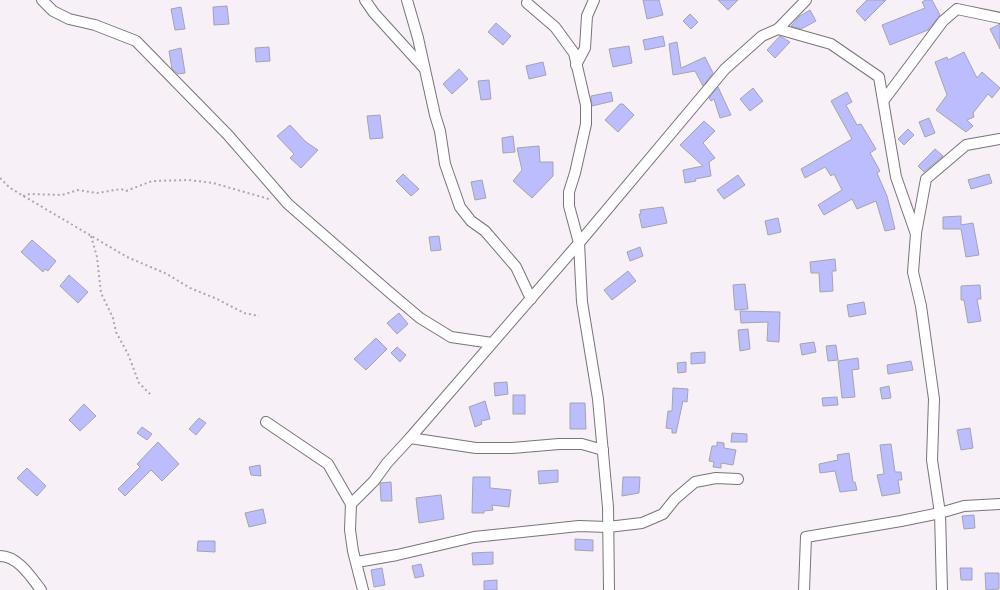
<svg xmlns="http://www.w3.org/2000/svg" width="1000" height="590" viewBox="0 0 1000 590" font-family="'IBM Plex Serif',serif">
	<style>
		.building { fill: #bbbdff; stroke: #a4a4ac }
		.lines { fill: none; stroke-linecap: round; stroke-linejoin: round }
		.minor-casing { stroke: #797479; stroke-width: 12 }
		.path { stroke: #aba7ab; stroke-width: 2; stroke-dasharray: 2 3; stroke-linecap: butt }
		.minor { stroke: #fff; stroke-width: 10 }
	</style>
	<rect width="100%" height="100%" fill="#f7f1f7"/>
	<g class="building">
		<polygon points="643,0 659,0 663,15 647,19"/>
		<polygon points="718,0 738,0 728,10"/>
		<polygon points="867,0 886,0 865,21 856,11"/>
		<polygon points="926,0 932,0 940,15 928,30 890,45 882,25 925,8 922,2"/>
		<polygon points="227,6 229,24 214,25 213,7"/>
		<polygon points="181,7 185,29 175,30 171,9"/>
		<polygon points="810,10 816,21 801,29 791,26 800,16"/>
		<polygon points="690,14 698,22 691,29 683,21"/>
		<polygon points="496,23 511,36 503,45 488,32"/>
		<polygon points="1000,24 1000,49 990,29"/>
		<polygon points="663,36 665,46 645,50 643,40"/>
		<polygon points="780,36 790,42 775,58 767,50"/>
		<polygon points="677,42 681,68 705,57 713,73 703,86 695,71 673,75 669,44"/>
		<polygon points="629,46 632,63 613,67 609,49"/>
		<polygon points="269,47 270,61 256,62 255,48"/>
		<polygon points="181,48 185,73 178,74 172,69 169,51"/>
		<polygon points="964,52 977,78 982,72 1000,88 992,98 988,94 973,113 974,117 967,120 973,126 966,132 936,110 947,95 935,62 947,57 948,60"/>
		<polygon points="543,62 546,75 529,79 526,66"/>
		<polygon points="459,69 468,79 452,94 443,84"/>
		<polygon points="489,80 491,99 481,100 478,81"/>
		<polygon points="718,87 731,115 720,118 714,99 711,101 709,98"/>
		<polygon points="753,88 763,101 750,111 740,99"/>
		<polygon points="611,92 613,101 592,106 591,96"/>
		<polygon points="847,92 852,102 846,105 857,125 861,124 876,149 870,153 880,171 877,173 887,196 895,229 885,231 876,201 857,209 852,199 824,215 818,205 842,190 834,174 831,176 825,167 805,178 801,169 852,139 831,101"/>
		<polygon points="620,104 623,104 634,115 618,132 605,120"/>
		<polygon points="380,115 383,138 370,139 367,116"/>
		<polygon points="929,118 935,133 925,137 919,122"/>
		<polygon points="704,121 715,131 703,143 715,158 709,162 711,176 695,179 696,181 685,183 683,170 703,166 680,145"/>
		<polygon points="290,125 306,142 318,150 301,168 290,158 294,154 277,136"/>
		<polygon points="908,129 914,135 904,145 898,139"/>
		<polygon points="513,136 515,152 503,153 502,138"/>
		<polygon points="539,146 540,162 553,162 553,176 532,198 513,181 522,170 517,148"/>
		<polygon points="935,149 943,156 924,172 918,166"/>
		<polygon points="403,174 419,189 411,196 396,181"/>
		<polygon points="989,174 992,183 971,189 968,180"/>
		<polygon points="738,175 745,185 724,199 717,190"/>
		<polygon points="482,180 486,198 475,200 471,182"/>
		<polygon points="663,207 667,223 642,228 639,214 641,214 640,210"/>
		<polygon points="961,216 961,225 973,223 979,255 966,257 961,229 943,229 943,217"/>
		<polygon points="778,218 781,232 768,235 765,221"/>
		<polygon points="439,236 441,250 431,251 429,237"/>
		<polygon points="32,240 56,261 48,271 45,269 43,272 21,252"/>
		<polygon points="640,247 643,256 630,261 627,252"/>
		<polygon points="835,259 836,271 832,271 833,291 820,292 819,273 811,273 810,262"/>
		<polygon points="628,271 636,281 612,300 604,290"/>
		<polygon points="69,275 88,292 78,303 60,286"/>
		<polygon points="745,284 748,309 735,310 733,285"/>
		<polygon points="980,285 981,299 977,299 981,321 968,323 964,300 961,300 961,286"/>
		<polygon points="864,302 866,314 849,317 847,305"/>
		<polygon points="740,311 780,312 779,342 767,341 768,322 741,323"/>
		<polygon points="399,313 408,324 397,334 387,323"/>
		<polygon points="748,329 750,349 740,351 738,330"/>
		<polygon points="376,338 387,349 366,370 354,359"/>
		<polygon points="814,342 816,352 802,355 800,344"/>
		<polygon points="836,345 838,360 828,361 826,346"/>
		<polygon points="397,347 406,355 400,362 391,353"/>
		<polygon points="705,352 705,363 691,364 691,353"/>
		<polygon points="858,358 859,369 852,370 855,397 842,398 838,361"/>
		<polygon points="911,361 913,370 888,374 887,365"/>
		<polygon points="686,362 686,372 678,373 677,363"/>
		<polygon points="507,382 508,394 495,396 494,383"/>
		<polygon points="889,386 891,398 882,399 880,388"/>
		<polygon points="673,388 688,389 687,402 683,401 676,433 672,433 672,429 666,428 668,411 672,411"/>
		<rect x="513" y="395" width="12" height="19"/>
		<polygon points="837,397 838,405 823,406 822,398"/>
		<polygon points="485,401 490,419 481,421 482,424 475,427 469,407"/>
		<polygon points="570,403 585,403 586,429 570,429"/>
		<polygon points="84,404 96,416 80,431 69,420"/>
		<polygon points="199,418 206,423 196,435 189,429"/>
		<polygon points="142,427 152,434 147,440 137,433"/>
		<polygon points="970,428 973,448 961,450 957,430"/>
		<polygon points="732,433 747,434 747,442 731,442"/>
		<polygon points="158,442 179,464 162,481 151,470 125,496 118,489 140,467 137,464"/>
		<polygon points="717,442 724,443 724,448 736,450 733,465 721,463 721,468 713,467 714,462 709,461 712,446 717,446"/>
		<polygon points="891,444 895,472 901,472 902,480 898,480 900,493 882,496 877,475 884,474 880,445"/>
		<polygon points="849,453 853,482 855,482 857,490 840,492 835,471 820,473 819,464 838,460 837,455"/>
		<polygon points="260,465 261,476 251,475 249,467"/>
		<polygon points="27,468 46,486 37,496 17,478"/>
		<polygon points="558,470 558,482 539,484 538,471"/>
		<polygon points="473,477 490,477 490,488 511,490 509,507 492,505 493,510 484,511 484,513 472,513"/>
		<polygon points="623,477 640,477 639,493 622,496"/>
		<polygon points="391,482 392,501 381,501 380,483"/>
		<polygon points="441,495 444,519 419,523 416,498"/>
		<polygon points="263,509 266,523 249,527 245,513"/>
		<polygon points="974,515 975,528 964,529 962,516"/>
		<polygon points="575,539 593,540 593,551 575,550"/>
		<polygon points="198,541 215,541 215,552 197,551"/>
		<polygon points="493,552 493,564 473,565 472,553"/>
		<polygon points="421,564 424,576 415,578 412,566"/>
		<polygon points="382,568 385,585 374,587 371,570"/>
		<polygon points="960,568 972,568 972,580 961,580"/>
		<polygon points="985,573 999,573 999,589 986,590"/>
		<polygon points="497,580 497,590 484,590 484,581"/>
	</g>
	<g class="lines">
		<defs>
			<g id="minor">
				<polyline points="42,0 53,11 69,19 95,25 136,41 228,135 288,204 388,291 420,318 451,337 492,343"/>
				<polyline points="365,0 374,13 423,67"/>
				<polyline points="407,0 418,38 435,115 440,131 445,164 460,207 471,221 485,231 516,267 531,299"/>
				<polyline points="527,3 555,27 574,53 586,105 586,124 575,173 569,192 569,206 579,243 582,302 598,399 608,507 609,590"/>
				<polyline points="778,29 806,0"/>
				<polyline points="576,65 585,48 587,16 594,0"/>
				<polyline points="884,100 943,21 957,9 1000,18"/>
				<polyline points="916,233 926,179 966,145 1000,139"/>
				<polyline points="266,422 328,464 351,504 350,530 353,551 363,590"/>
				<polyline points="603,450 582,444 559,444 512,448 476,448 410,438 579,243 725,69 762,36 778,29 831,44 879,77 896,177 916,234 913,272 921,306 934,399 932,460 940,513 942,590"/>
				<polyline points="351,504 374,481 387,463 410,438"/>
				<path d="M0 556C18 556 31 577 41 590"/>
				<polyline points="357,562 397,555 474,537 579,526 608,527 642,523 663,514 675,499 695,482 716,478 738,479"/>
				<polyline points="804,590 806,537 901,521 940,513 964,506 1000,504"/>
			</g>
		</defs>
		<use href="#minor" class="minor-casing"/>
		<g class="path">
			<polyline points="0,178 10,188 127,257 167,274 190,288 217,299 244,313 259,316"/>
			<polyline points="23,196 30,194 62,195 78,190 97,193 121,189 126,191 152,181 189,180 213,183 269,199"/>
			<polyline points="91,236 97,257 101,293 113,318 116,332 128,354 139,383 150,394"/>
		</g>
		<use href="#minor" class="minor"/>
	</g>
</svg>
